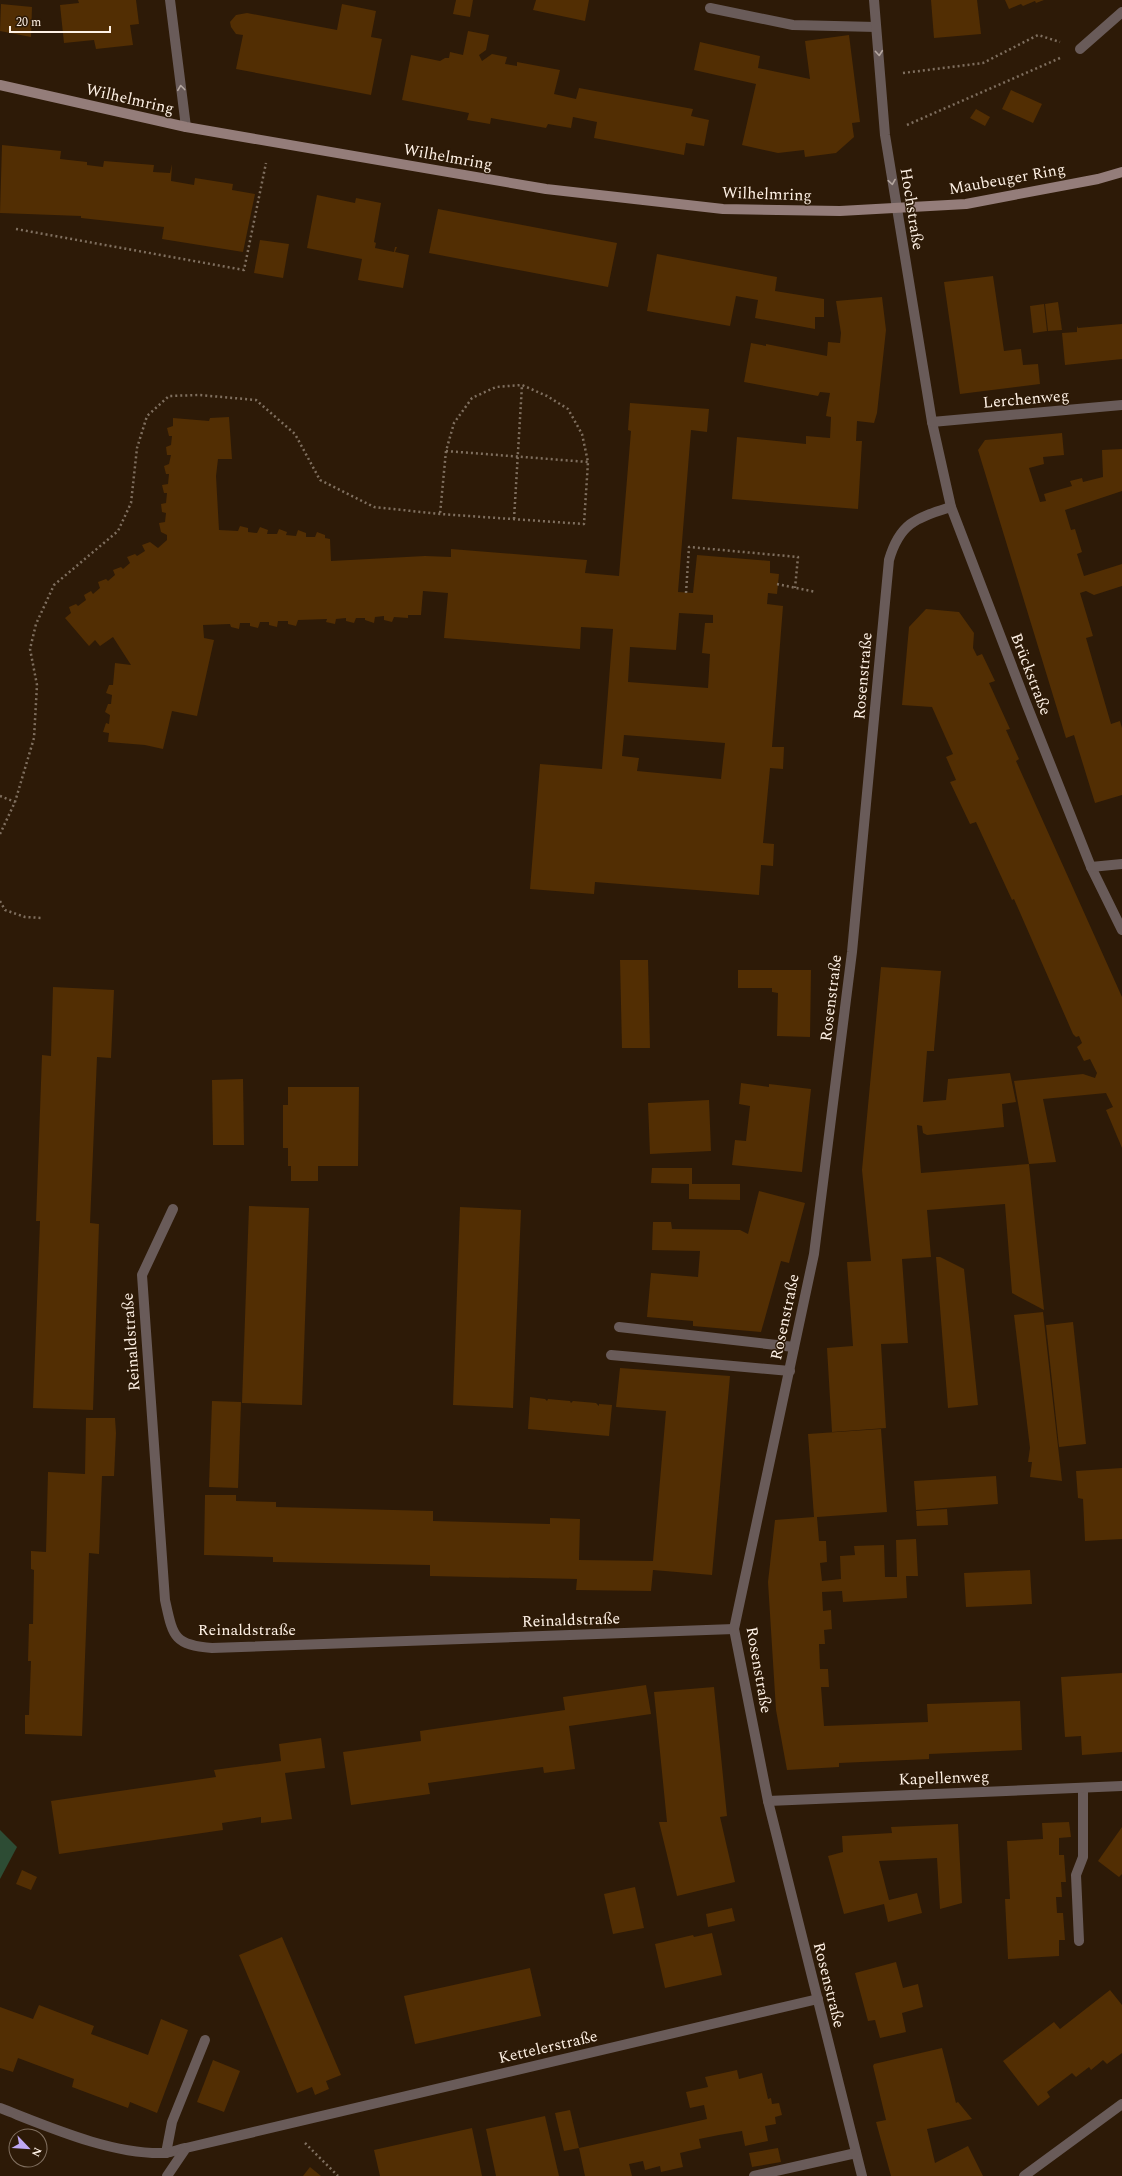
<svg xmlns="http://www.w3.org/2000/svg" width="1122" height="2176" viewBox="0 0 1122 2176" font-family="Spectral,serif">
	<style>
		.green { fill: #2d4c34 }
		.building { fill: #522e03; fill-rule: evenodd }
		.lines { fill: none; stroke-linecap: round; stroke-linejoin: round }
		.path { stroke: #7f6f5f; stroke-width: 2.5; stroke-dasharray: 2 3; stroke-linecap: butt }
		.lane { stroke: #695b59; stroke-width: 10 }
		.street { stroke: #695b59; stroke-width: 10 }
		.secondary { stroke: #947d7a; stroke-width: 10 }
		.oneway { stroke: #b4a69f }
		.labels { text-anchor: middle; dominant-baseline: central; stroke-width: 3; stroke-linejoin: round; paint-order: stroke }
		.street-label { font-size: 16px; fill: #fef1e5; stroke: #2d1a07 }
	</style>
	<rect width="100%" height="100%" fill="#2d1a07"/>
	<polygon class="green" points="0,1830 17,1847 0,1879"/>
	<g class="building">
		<polygon points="78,0 136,0 139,24 130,25 133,45 96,49 94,40 64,43 60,5 79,3"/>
		<polygon points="456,0 473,0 470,17 453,14"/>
		<polygon points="536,0 589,0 585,21 533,10"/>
		<polygon points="931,0 977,0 981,34 934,38"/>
		<polygon points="1005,0 1044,0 1036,3 1035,1 1023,6 1021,4 1009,9"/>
		<polygon points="1,4 32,7 31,37 0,31"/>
		<polygon points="342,4 376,11 371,37 382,39 371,95 236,69 243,35 236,34 231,27 230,22 236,15 247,13 337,30"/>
		<polygon points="468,31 489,35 486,50 479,55 482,61 492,54 507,57 505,64 517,66 517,62 560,70 554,94 576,99 579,88 693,109 691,116 709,120 704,146 686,143 684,155 594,138 597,122 573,117 571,128 548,124 546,128 491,118 490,124 467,120 469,113 402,100 411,55 440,61 445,58 449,58 450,52 463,55"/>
		<polygon points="849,35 860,122 852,123 854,137 836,153 805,157 804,150 778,153 742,145 756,84 694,70 700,42 760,56 758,68 810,79 805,41"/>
		<polygon points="1011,90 1042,104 1033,123 1002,109"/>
		<polygon points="976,109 990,117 985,126 970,118"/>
		<polygon points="2,145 61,151 60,159 87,162 87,165 103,167 104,161 154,165 153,172 170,173 172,164 171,181 194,185 195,178 233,184 232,190 255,194 243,252 162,239 164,227 81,218 81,216 0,213"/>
		<polygon points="317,195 355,203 356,198 381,203 374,242 376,243 375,248 394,252 395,247 397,247 395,252 409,255 403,288 358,280 362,259 307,248"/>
		<polygon points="438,209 617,243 608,287 429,253"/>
		<polygon points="260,240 289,244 283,278 254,273"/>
		<polygon points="657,254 777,277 775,291 824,299 824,317 815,317 815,329 755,318 758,300 736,296 730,326 647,311"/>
		<polygon points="993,276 1004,351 1021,349 1023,365 1038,364 1040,384 960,394 944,282"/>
		<polygon points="882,297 886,330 877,413 874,423 857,421 856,441 862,441 858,509 732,499 737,437 806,444 806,436 830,438 831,417 826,416 830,393 820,392 818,396 744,382 751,343 766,346 766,344 827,356 828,342 840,343 841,333 836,301"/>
		<polygon points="1058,302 1062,330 1048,331 1045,304"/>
		<polygon points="1044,304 1047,331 1033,333 1030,306"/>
		<polygon points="1122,324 1122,359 1065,365 1062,333 1077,332 1077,326 1078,328"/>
		<path d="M630 403 709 409 707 432 691 430 678 592 693 593 697 555 770 561V573L779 574 777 594 768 593 767 604 783 606 772 747H784L783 769 770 768 763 843 774 844 773 866 761 865 759 895 595 882 594 894 530 889 540 764 602 769 613 629 581 627 580 649 444 638 448 593 423 591 421 615H408V618L394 617 392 622 384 620V616L375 617 374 623 365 620V618H356L354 623 346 621V618L336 619 335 624 326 622 327 619 298 620 296 626 288 624V621H278L277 627 269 625V622H260L258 628 250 626V623H240L239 629 231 627 230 624 203 625 204 638 214 640 197 716 172 711 163 749 145 745 108 742 109 733 103 732 106 723 109 724 110 715 105 712 108 704H111L112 695 106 693 109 685H113L115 663 131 665 113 637 100 646 95 640 89 646 65 618 71 613 69 607 76 604 78 606 86 600 84 595 91 591 93 594 100 588 98 582 106 579 108 581 115 575 113 570 121 567 123 569 130 563 127 557 135 554 137 556 145 551 142 545 150 542 158 548 167 540V535L161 532 159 523 165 522 166 513 162 512 161 504 166 503 167 493H164L162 485 168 484 169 474H166L164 466 169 464 171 455H167L166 447 171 445 172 436H169L167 428 173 426V418L209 421 210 418 229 417 232 459H218L216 476 219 530 238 531 240 526 248 528V532L257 533 260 527 268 530 267 534H277L279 529 287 532 286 535 296 536 298 530 306 533V537H315L317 532 325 535V538L330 539 331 561 425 556 451 557V549L587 560 585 573 619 576 631 431 628 430ZM679 613 713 615V623H705L702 653 710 654 708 688 628 682 630 647 676 650ZM624 735 725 743 721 779 637 771 639 758 622 756Z"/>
		<polygon points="1062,433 1064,455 1043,457 1044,464 1029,468 1040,502 1046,501 1044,494 1072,486 1070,481 1082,478 1083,482 1103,477 1102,450 1122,449 1122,491 1065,510 1071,530 1075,529 1082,552 1077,554 1084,576 1122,564 1122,586 1094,595 1086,591 1080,593 1093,636 1086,638 1111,724 1120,721 1122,728 1122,795 1095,803 1074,735 1066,738 978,450 985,440"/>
		<polygon points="926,609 959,612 974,633 973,648 977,656 982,654 995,681 989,683 1010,729 1006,730 1019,759 1016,761 1122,997 1122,1148 1106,1110 1113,1107 1106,1093 1043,1099 1056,1162 1029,1164 1044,1310 1012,1293 1005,1204 927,1210 931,1257 902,1259 908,1343 881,1344 886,1428 832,1432 827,1348 853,1346 847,1262 871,1261 862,1170 881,967 941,971 934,1049 934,1051 927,1051 923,1102 946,1100 948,1079 1010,1073 1016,1102 1002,1104 1004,1127 927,1135 923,1133 922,1126 917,1125 921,1173 1029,1164 1014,1081 1083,1074 1095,1078 1097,1073 1090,1059 1084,1061 1077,1047 1082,1043 1079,1036 1076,1037 1073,1034 1014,899 1012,900 976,822 970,824 950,782 956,780 946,757 953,754 932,707 902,705 909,627"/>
		<polygon points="620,960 648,960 650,1048 622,1048"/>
		<polygon points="738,970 811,970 810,1037 777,1036 778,993 772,992 772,988 738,988"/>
		<polygon points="53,987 114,990 111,1058 97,1057 90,1223 99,1224 93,1410 33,1408 40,1221 36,1221 42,1055 51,1056"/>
		<polygon points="243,1079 244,1145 213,1145 212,1080"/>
		<polygon points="741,1083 769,1087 769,1084 811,1089 802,1172 732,1165 735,1140 746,1141 750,1106 739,1104"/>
		<polygon points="288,1087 359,1087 358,1166 318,1166 318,1181 291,1181 291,1166 288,1166 288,1148 283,1148 283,1105 288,1105"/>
		<polygon points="709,1100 711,1151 650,1154 648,1103"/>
		<polygon points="652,1168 692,1168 692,1184 740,1184 740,1200 689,1199 689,1184 651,1183"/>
		<polygon points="759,1191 805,1203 789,1263 781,1261 761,1332 693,1326 693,1321 647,1317 651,1273 698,1277 700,1251 652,1250 653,1222 671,1222 672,1229 740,1230 748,1234"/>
		<polygon points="249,1206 309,1208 302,1405 242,1403"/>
		<polygon points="460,1207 521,1210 513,1408 453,1405"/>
		<polygon points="936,1257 940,1257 964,1269 978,1405 948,1408"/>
		<polygon points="1043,1312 1056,1429 1062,1481 1030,1477 1032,1462 1028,1462 1030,1448 1014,1315"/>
		<polygon points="1073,1322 1086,1444 1059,1447 1046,1325"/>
		<polygon points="620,1368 730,1376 712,1575 653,1570 651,1591 576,1590 577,1579 430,1576 430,1565 273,1562 273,1557 204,1555 205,1495 236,1495 236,1501 276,1502 276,1507 433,1511 433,1521 550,1524 550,1518 580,1519 579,1560 653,1561 666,1411 616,1407"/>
		<polygon points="530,1397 545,1399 547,1401 548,1399 570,1401 571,1403 573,1401 596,1403 599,1406 599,1404 612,1405 609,1436 528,1429"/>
		<polygon points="212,1401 241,1402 238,1488 209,1487"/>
		<polygon points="86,1418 115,1418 116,1433 114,1476 102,1476 99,1554 89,1553 82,1736 25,1734 25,1715 29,1715 31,1661 28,1661 29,1624 33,1624 34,1570 31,1569 31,1551 46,1552 48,1472 85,1474"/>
		<polygon points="881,1429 887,1512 817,1517 819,1541 826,1541 827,1562 820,1563 822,1581 841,1579 840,1556 855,1555 854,1546 884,1545 885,1577 897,1577 896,1540 916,1539 918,1576 906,1576 907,1598 843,1602 842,1591 822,1592 823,1611 831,1610 832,1629 824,1630 825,1644 819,1644 820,1669 828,1669 829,1687 821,1687 824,1726 928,1722 927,1704 1020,1701 1022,1750 929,1754 929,1759 839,1763 839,1767 787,1770 776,1710 768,1582 775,1520 814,1517 808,1434"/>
		<polygon points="1122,1468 1122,1539 1085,1541 1083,1499 1078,1498 1076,1471"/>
		<polygon points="996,1476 998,1504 916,1510 914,1481"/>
		<polygon points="947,1509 948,1525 917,1526 916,1511"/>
		<polygon points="1030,1570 1032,1604 966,1607 964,1573"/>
		<polygon points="1122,1673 1122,1752 1082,1755 1081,1736 1065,1737 1061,1677"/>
		<polygon points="646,1685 651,1714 569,1726 575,1769 544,1773 543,1767 428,1783 430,1794 351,1805 343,1752 421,1741 420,1731 565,1710 563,1697"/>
		<polygon points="714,1687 727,1816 720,1817 735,1882 677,1896 659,1822 667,1822 654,1692"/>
		<polygon points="321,1738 325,1768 285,1773 292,1819 261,1823 261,1817 222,1823 223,1830 59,1854 51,1801 216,1777 214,1770 281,1761 279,1744"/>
		<polygon points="1069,1822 1071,1837 1059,1838 1059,1855 1064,1855 1066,1882 1061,1882 1062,1897 1056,1897 1057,1913 1063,1913 1065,1940 1059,1940 1059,1956 1008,1959 1005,1899 1010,1899 1007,1841 1043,1839 1042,1823"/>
		<polygon points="958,1824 962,1903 940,1909 937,1858 879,1861 889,1900 917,1893 922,1913 888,1922 884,1904 844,1914 828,1856 843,1852 842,1836 892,1833 891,1827"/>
		<polygon points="1122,1827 1122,1874 1119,1877 1098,1861"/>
		<polygon points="22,1870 37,1877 31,1890 16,1884"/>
		<polygon points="635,1887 644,1928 613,1934 604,1894"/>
		<polygon points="732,1908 735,1921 708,1927 706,1914"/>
		<polygon points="712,1933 722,1975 665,1988 655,1944 693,1935 694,1937"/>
		<polygon points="282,1937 341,2075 326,2081 329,2089 315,2095 312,2087 297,2093 239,1955"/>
		<polygon points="896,1962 903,1988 918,1984 923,2007 902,2013 906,2032 880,2038 875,2020 868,2021 855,1973"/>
		<polygon points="530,1968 541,2016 415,2044 404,1996"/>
		<polygon points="1110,1990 1122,2005 1122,2053 1107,2064 1103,2060 1091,2070 1089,2067 1076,2077 1072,2073 1047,2092 1050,2097 1038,2106 1003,2061 1054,2022 1060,2029"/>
		<polygon points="39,2005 94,2026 91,2034 148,2055 161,2019 188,2030 157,2113 130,2102 128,2108 72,2087 74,2079 18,2058 13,2072 0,2068 0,2007 33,2019"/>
		<polygon points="942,2048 956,2103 958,2102 972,2119 927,2129 935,2163 968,2146 983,2176 891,2176 876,2122 886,2120 873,2066 874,2064"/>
		<polygon points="213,2060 240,2071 224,2112 197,2102"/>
		<polygon points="737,2070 739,2079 762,2073 768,2099 771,2098 772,2104 779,2103 782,2115 775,2117 776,2124 765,2126 768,2141 745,2146 742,2131 719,2135 699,2139 701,2148 680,2153 683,2167 661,2172 660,2166 645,2170 643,2161 629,2164 632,2176 585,2176 579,2148 707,2119 704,2105 690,2108 686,2092 708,2087 705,2077"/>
		<polygon points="570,2110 579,2148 564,2151 555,2113"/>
		<polygon points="545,2116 559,2176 496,2176 486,2129"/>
		<polygon points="472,2128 482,2176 380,2176 374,2150"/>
		<polygon points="778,2148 781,2162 752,2167 749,2153"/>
		<polygon points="310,2167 321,2176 303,2176"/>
	</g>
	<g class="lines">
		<g class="path">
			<polyline points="903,73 983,63 1038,35 1060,42"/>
			<polyline points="907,125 1060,58"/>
			<polyline points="16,229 244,270 266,163"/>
			<polyline points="446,451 588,462"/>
			<polyline points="514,519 522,385"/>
			<polyline points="777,584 816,592"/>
			<polyline points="686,593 689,547 798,557 795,588"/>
			<polyline points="0,796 15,802"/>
			<polyline points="0,834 15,802 34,738 37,685 30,649 36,624 54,585 118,531 131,503 137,448 147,416 169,396 199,395 256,400 295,434 320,480 374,507 440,514 584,524 588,462 582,434 568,409 547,396 522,385 496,387 472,398 454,423 446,451 440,514"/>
			<polyline points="0,901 5,910 25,917 42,918"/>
			<polyline points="305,2143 338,2176"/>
		</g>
		<g class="lane">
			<polyline points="710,8 793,25 876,27"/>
			<polyline points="619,1327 794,1347"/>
			<polyline points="611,1355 790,1371"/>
			<polyline points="1079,1941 1076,1875 1083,1857 1083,1788"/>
			<polyline points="166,2153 172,2122 205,2040"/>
			<polyline points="754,2176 856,2153"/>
		</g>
		<g class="street">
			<polyline points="170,0 186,127"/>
			<polyline points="874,0 885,135 932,422 951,507 1026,703 1091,867 1122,930"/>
			<polyline points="1080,49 1122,12"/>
			<polyline points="932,422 1122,405"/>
			<polyline points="1091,867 1122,864"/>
			<path d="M173 1209 142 1275 165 1600C173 1636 173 1645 212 1648L734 1629"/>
			<polyline points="768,1801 1122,1786"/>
			<path d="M0 2108C49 2127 112 2155 165 2153 172 2152 180 2149 186 2148"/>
			<polyline points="167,2176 186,2148 818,1999"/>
			<path d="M862 2176 768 1801 734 1629 814 1254 852 952 889 560C900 522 917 518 951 507"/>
			<polyline points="1024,2176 1122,2104"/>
		</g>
		<polyline class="secondary" points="0,85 186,127 546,189 723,209 840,211 966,204 1098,179 1122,172"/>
	</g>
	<defs><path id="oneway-chevron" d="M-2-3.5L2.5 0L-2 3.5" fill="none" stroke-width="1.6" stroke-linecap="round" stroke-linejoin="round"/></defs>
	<g class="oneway">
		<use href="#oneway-chevron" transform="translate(879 53) rotate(85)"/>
		<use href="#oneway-chevron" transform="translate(181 88) rotate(-97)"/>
		<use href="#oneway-chevron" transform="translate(892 182) rotate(81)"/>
	</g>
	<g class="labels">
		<g class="street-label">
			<text transform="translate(130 99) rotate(13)">Wilhelmring</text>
			<text transform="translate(448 157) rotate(10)">Wilhelmring</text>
			<text transform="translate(1007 179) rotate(-10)">Maubeuger Ring</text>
			<text transform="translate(767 194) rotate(2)">Wilhelmring</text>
			<text transform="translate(912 209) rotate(81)">Hochstraße</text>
			<text transform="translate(1026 399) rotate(-5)">Lerchenweg</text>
			<text transform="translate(1031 674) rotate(69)">Brückstraße</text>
			<text transform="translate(863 676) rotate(-85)">Rosenstraße</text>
			<text transform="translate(831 998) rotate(-83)">Rosenstraße</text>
			<text transform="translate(785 1317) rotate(-78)">Rosenstraße</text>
			<text transform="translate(131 1342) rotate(-94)">Reinaldstraße</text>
			<text transform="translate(571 1620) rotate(-2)">Reinaldstraße</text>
			<text x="247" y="1630">Reinaldstraße</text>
			<text transform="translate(759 1670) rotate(80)">Rosenstraße</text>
			<text transform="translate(944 1778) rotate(-2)">Kapellenweg</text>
			<text transform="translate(829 1985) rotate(76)">Rosenstraße</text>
			<text transform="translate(548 2047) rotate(-13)">Kettelerstraße</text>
		</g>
	</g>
	<g transform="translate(28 2148) rotate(115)"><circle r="19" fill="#2d1a07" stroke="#817060"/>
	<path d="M0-3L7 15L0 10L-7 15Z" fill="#bfa8f4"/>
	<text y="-6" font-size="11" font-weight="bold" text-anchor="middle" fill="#fef1e5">N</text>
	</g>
	<path d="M10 26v6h100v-6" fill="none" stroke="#fef1e5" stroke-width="2"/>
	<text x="16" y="26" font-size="12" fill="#fef1e5" stroke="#2d1a07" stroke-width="3" paint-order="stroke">20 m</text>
</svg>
